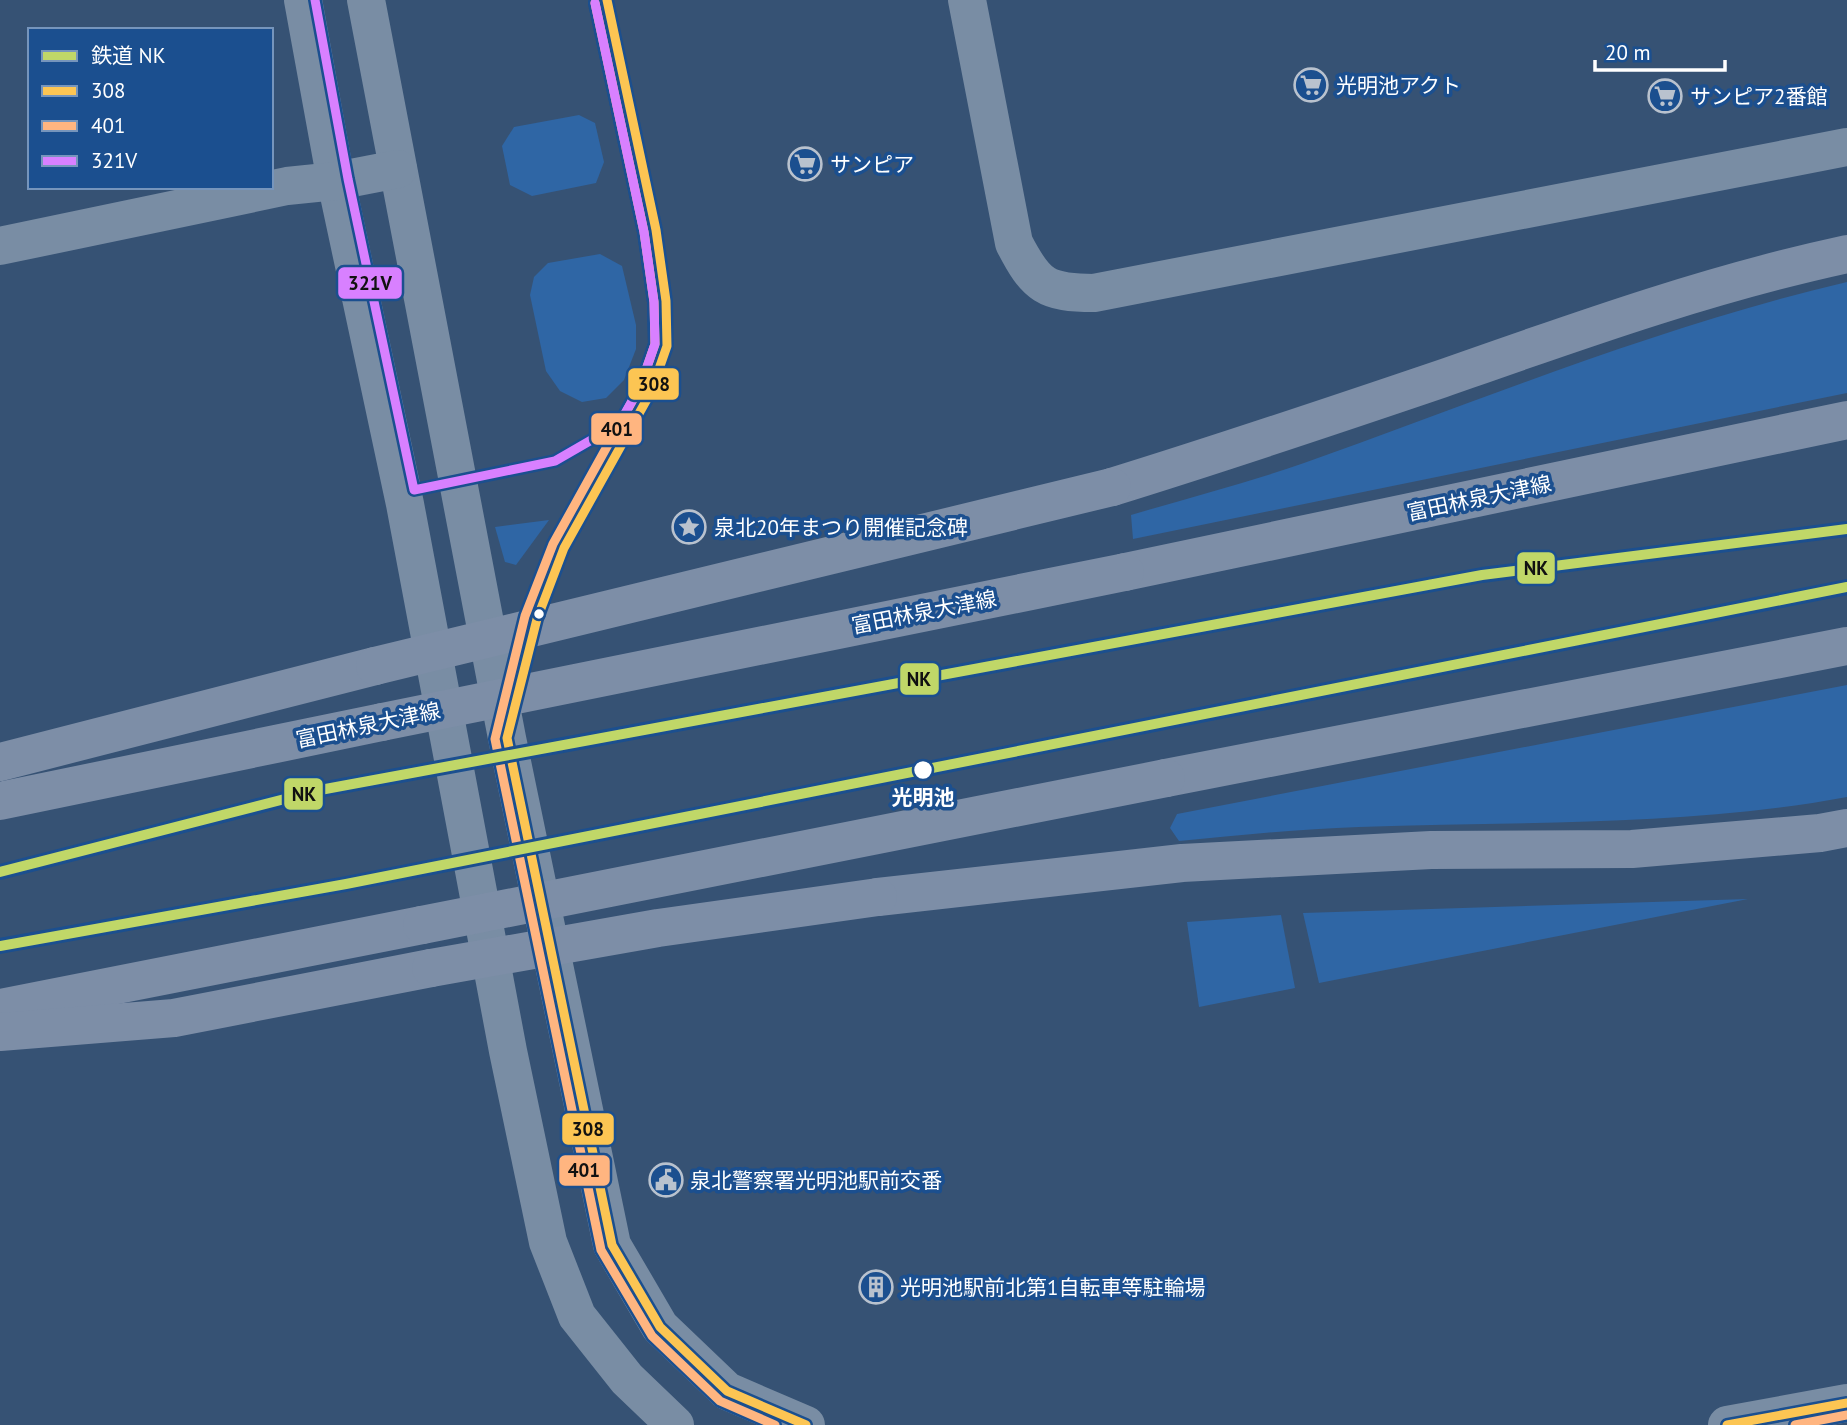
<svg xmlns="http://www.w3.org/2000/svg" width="1847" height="1425" viewBox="0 0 1847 1425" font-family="'PT Sans','Noto Sans JP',sans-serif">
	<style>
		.green { fill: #2f66a5 }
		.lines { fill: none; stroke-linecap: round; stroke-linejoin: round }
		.secondary { stroke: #798da4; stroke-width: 38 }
		.primary { stroke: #7d8ea7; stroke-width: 38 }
		.primary-bridge { stroke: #7d8ea7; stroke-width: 38 }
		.bus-1-casing { stroke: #1b4f8f; stroke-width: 14 }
		.bus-2-casing { stroke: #1b4f8f; stroke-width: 14 }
		.bus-3-casing { stroke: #1b4f8f; stroke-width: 14 }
		.bus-1 { stroke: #fcc553; stroke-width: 9 }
		.bus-2 { stroke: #ffb580; stroke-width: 9 }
		.bus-3 { stroke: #d880ff; stroke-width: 9 }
		.rail-1-casing { stroke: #1b4f8f; stroke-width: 16 }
		.rail-1 { stroke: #c0d768; stroke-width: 10 }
		.bus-dot { fill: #fff; stroke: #1b4f8f; stroke-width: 2.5 }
		.labels { text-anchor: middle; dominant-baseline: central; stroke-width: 7; stroke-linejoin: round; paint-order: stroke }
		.poi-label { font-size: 21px; fill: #fff; stroke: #1b4f8f; text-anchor: start }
		.street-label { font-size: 21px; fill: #fff; stroke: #1b4f8f }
		.stop-label { font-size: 21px; font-weight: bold; fill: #fff; stroke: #1b4f8f }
		.line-badge { stroke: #1b4f8f; stroke-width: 2.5 }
		.pale-badge-label { font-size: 19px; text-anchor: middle; font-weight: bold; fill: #111 }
	</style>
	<rect width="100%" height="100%" fill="#365274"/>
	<g class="green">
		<polygon points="579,115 595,123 604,162 596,183 532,196 510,185 502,146 514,127"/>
		<polygon points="600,254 622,266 636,325 636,349 624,380 606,398 582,402 560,391 546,371 530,295 534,277 548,263"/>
		<path d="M1847 282V393L1133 539 1131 515C1188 498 1247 483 1304 463 1484 399 1660 326 1847 282Z"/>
		<polygon points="549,520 516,565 505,562 495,527"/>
		<path d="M1847 685V797C1687 827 1522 821 1359 827 1299 829 1239 835 1179 841L1170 828 1177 814Z"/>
		<polygon points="1748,899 1319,983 1303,913"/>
		<polygon points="1281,915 1295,988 1199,1007 1187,922"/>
	</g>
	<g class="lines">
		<g class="secondary">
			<polyline points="303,0 336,181 405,504 508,1051 548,1242 577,1316 627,1379 675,1425"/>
			<polyline points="366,0 507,738 612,1245 660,1327 727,1391 806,1425"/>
			<path d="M967 0 1014 243C1036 286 1046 293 1094 293L1847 147"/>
			<polyline points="0,246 287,186 336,181 398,169"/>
			<polyline points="1727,1425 1847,1403"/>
		</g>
		<g class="primary">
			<path d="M1112 487C1222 453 1332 416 1441 379 1575 332 1708 284 1847 254"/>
			<polyline points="1125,572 1847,420"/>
			<polyline points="0,762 375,666"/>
			<polyline points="1166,778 1847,646"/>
			<polyline points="0,801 382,722"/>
			<polyline points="878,897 1182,863 1431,850 1632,849 1820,833 1847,828"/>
			<polyline points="0,1008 422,925"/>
			<polyline points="0,1032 174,1018 431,968"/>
		</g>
		<g class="primary-bridge">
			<polyline points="375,666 1112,487"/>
			<polyline points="382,722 1125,572"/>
			<polyline points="422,925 1166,778"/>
			<polyline points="431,968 658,928 878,897"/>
		</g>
		<defs>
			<g id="bus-1">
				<polyline points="607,0 656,230 666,301 667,346 651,392 564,548 537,619 507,738 612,1245 660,1327 727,1391 806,1425"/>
				<polyline points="1727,1425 1847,1403"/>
			</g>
			<g id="bus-2">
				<polyline points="595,3 644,232 654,302 655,344 640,387 553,544 525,616 495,739 601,1250 652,1336 720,1401 775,1425"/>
				<polyline points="1795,1425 1847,1415"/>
			</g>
			<polyline id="bus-3" points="315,0 348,179 414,490 555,461 619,424 640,387 655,344 654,302 644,232 595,3"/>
		</defs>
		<use href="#bus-1" class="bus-1-casing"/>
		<use href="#bus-2" class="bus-2-casing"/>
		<use href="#bus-3" class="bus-3-casing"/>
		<use href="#bus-1" class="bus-1"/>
		<use href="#bus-2" class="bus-2"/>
		<use href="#bus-3" class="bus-3"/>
		<defs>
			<g id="rail-1">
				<polyline points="0,872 320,790 1482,575 1847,529"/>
				<polyline points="0,946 346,884 1847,587"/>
			</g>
		</defs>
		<use href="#rail-1" class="rail-1-casing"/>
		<use href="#rail-1" class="rail-1"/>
	</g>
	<defs>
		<symbol id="supermarket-ring" viewBox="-11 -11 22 22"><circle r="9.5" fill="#1b4f8f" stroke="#b9c2ce" stroke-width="1.5"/><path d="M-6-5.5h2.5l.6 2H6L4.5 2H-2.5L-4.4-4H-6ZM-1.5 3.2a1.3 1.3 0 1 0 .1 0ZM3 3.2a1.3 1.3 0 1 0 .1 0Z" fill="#b9c2ce"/></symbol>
		<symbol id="sight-ring" viewBox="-11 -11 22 22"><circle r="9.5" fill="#1b4f8f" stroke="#b9c2ce" stroke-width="1.5"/><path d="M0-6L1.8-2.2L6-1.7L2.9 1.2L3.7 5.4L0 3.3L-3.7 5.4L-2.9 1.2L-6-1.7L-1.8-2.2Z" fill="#b9c2ce"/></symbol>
		<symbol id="civic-ring" viewBox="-11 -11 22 22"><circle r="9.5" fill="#1b4f8f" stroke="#b9c2ce" stroke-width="1.5"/><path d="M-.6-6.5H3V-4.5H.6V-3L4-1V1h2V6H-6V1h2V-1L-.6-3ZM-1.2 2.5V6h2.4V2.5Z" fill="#b9c2ce"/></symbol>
		<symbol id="building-ring" viewBox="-11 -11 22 22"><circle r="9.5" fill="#1b4f8f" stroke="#b9c2ce" stroke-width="1.5"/><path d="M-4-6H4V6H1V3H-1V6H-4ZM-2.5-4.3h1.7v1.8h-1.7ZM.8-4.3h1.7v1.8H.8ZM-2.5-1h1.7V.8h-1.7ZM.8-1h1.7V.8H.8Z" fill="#b9c2ce"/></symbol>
	</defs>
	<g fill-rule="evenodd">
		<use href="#supermarket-ring" x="1292" y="66" width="38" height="38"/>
		<use href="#supermarket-ring" x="1646" y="77" width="38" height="38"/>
		<use href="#supermarket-ring" x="786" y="145" width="38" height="38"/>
		<use href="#sight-ring" x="670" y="508" width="38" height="38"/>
		<use href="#civic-ring" x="647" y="1161" width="38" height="38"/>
		<use href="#building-ring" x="857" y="1268" width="38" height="38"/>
	</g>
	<g class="bus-dot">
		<circle cx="539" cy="614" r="6"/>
		<circle cx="923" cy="770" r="10"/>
	</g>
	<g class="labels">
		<g class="poi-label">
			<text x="1336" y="85">光明池アクト</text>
			<text x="1690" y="96">サンピア2番館</text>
			<text x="830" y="164">サンピア</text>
			<text x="714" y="527">泉北20年まつり開催記念碑</text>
			<text x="690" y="1180">泉北警察署光明池駅前交番</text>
			<text x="900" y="1287">光明池駅前北第1自転車等駐輪場</text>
		</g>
		<g class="street-label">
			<text transform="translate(1479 498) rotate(-12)">富田林泉大津線</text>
			<text transform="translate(924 612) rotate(-11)">富田林泉大津線</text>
			<text transform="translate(368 725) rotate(-12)">富田林泉大津線</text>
		</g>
		<g class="stop-label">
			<text x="923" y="797">光明池</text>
		</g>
	</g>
	<g class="line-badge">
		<rect x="337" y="266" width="66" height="34" rx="7" fill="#d880ff"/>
		<rect x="627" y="367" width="53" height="34" rx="7" fill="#fcc553"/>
		<rect x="590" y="412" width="53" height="34" rx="7" fill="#ffb580"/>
		<rect x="1516" y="551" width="40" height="34" rx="7" fill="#c0d768"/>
		<rect x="899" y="662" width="41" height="34" rx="7" fill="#c0d768"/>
		<rect x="283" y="777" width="41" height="34" rx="7" fill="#c0d768"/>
		<rect x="561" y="1112" width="54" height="34" rx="7" fill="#fcc553"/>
		<rect x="558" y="1154" width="53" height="33" rx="7" fill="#ffb580"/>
	</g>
	<g class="pale-badge-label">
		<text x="370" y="290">321V</text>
		<text x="654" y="391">308</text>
		<text x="617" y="436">401</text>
		<text x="1536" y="575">NK</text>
		<text x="919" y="686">NK</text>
		<text x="304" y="801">NK</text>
		<text x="588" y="1136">308</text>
		<text x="584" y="1177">401</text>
	</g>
	<rect x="28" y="28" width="245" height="161" fill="#1b4f8f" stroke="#7695bc" stroke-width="2"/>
	<rect x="42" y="51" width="35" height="10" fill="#c0d768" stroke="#7695bc" stroke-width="2"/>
	<text x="91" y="63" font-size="21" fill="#ffffff">鉄道 NK</text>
	<rect x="42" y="86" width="35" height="10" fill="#fcc553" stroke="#7695bc" stroke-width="2"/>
	<text x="91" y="98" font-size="21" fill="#ffffff">308</text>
	<rect x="42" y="121" width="35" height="10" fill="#ffb580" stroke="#7695bc" stroke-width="2"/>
	<text x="91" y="133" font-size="21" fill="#ffffff">401</text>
	<rect x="42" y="156" width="35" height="10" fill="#d880ff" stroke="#7695bc" stroke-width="2"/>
	<text x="91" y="168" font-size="21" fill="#ffffff">321V</text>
	<path d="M1595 60v10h130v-10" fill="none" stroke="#ffffff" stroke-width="3.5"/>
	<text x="1605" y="60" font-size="21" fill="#ffffff" stroke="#1b4f8f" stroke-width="5" paint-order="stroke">20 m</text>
</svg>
